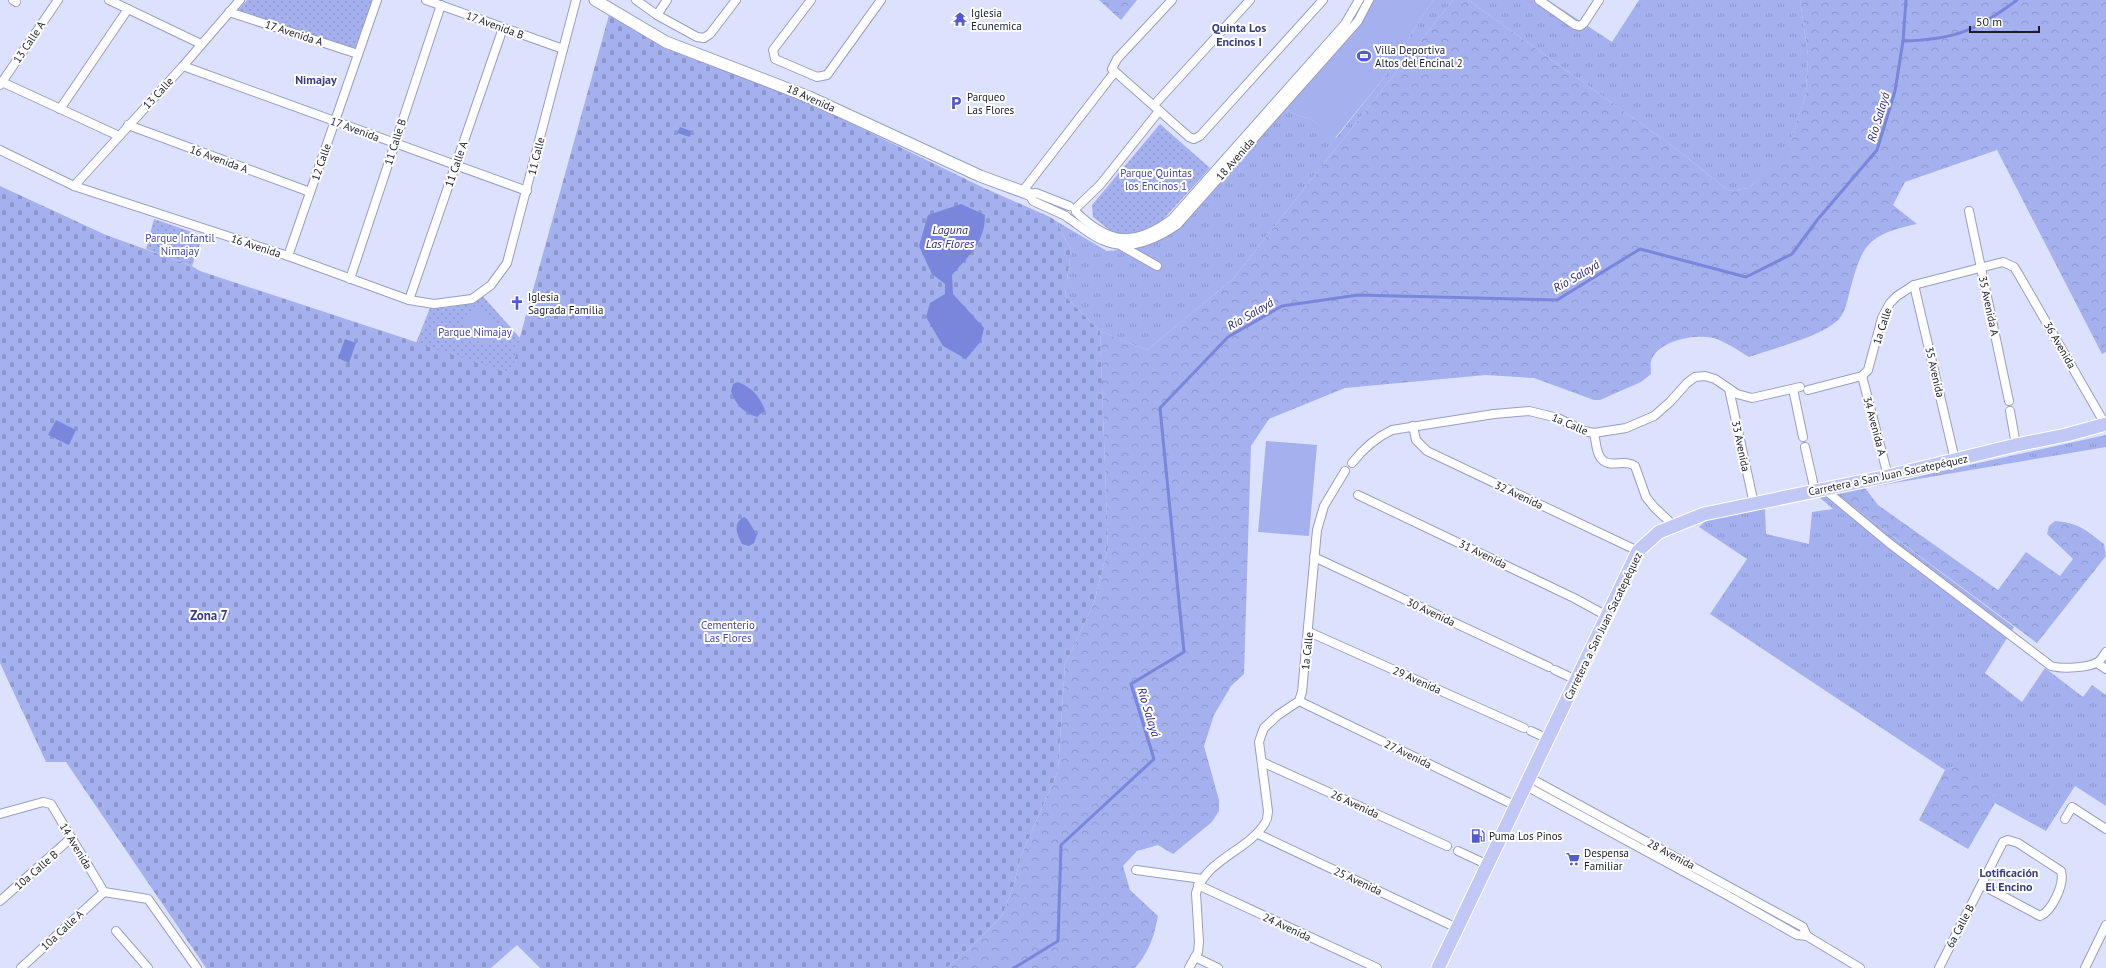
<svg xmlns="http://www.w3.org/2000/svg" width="2106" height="968" viewBox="0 0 2106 968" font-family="'PT Sans',sans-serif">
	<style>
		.grass { fill: url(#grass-tufts) }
		.forest { fill: url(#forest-crowns) }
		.cemetery { fill: url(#cemetery-stones) }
		.park { fill: url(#park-dots) }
		.garden { fill: #a5b0ee }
		.water { fill: #7a86db }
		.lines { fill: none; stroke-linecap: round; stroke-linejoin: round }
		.stream { stroke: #7a86db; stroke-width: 3 }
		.minor-casing { stroke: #989ec0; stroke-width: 10 }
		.tertiary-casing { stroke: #989ec0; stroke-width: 13 }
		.primary-casing { stroke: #fff; stroke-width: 15 }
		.minor { stroke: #fff; stroke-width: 8 }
		.tertiary { stroke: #fff; stroke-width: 11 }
		.primary { stroke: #c1c8f5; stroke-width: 13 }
		.labels { text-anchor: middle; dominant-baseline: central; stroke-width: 4; stroke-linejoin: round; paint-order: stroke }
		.poi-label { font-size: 11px; fill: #1b1d2a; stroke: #fff; text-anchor: start }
		.street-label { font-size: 11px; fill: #1b1d2a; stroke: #fff }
		.park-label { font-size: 11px; fill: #4347ac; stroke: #fff }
		.neighbourhood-label { font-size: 12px; font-weight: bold; fill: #393f7b; stroke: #fff }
		.water-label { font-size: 12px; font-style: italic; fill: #2b278a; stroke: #fff }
		.quarter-label { font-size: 13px; font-weight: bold; fill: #393f7b; stroke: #fff }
	</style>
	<defs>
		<pattern id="grass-tufts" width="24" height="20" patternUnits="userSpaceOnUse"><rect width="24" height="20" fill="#a5b0ee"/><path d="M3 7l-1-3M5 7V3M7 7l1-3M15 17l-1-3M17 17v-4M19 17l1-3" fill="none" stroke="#8d97cc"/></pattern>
		<pattern id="forest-crowns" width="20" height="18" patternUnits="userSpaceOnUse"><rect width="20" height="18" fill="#a5b0ee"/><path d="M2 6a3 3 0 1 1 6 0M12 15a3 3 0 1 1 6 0" fill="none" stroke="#8d97cc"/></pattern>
		<pattern id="cemetery-stones" width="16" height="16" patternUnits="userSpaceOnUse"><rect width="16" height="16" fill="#a5b0ee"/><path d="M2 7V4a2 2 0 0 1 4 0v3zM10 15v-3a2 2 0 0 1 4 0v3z" fill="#8d97cc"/></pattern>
		<pattern id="park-dots" width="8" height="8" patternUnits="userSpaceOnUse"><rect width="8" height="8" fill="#a5b0ee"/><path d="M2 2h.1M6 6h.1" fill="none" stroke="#8d97cc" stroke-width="1.8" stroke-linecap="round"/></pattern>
	</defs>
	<rect width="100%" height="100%" fill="#dce2fe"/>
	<g class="grass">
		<polygon points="1433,0 1453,0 1233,279 1147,350 1100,331 1065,296 1071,250 1056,221 1107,251 1131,249 1159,239 1283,108 1296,115 1311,119 1336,138 1382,80"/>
		<polygon points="1468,0 1548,0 1612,42 1639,0 1800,0 1808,55 1806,94 1787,152 1749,188 1729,191 1675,148"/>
		<polygon points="2106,435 2106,447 1865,488"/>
		<polygon points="1848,490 1848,503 2014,627 1985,673 2022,702 2045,668 2083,697 2092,685 2106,695 2106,806 2075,786 2046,831 1995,803 1995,796 1953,767 1945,770 1710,614 1747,559 1699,527 1708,519 1765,508 1766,534 1809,544 1812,512 1833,509 1818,496"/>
	</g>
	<g class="forest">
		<polygon points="1099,0 1137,0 1121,20"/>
		<path d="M1453 0H1468L1675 148 1729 191 1749 188 1787 151 1806 94 1808 55 1800 0H2106V352L2102 354 1997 150 1905 182 1893 205 1917 224C1866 235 1862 245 1849 294 1847 303 1844 315 1837 321 1818 338 1773 348 1749 357 1737 350 1721 338 1707 337 1689 335 1657 342 1651 361 1650 365 1651 370 1651 374L1641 382 1600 400H1594L1534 378 1486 375 1345 388 1269 419 1251 446 1244 674 1231 686 1214 715 1204 746 1219 800V811L1212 822 1173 854 1158 845 1137 851 1123 866 1130 890 1158 916C1154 937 1149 952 1135 968H946L972 946 1002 916 1014 884 1021 856 1058 771 1065 664 1094 603 1108 547 1100 331 1147 350 1233 279Z"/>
		<path d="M1865 488 1878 505 1998 590 2026 552 2060 576 2073 559 2047 534 2049 526 2055 521C2080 523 2085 530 2104 544L2106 556 2037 643 1848 503 1842 497 1848 490Z"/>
		<polygon points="1953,767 1963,770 1995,796 1995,803 1968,849 1919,820 1945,770"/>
	</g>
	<polygon class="cemetery" points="609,15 664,48 809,103 982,187 1050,217 1056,221 1071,250 1065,296 1100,331 1108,547 1094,603 1065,664 1058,771 1021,856 1014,884 1002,916 972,946 946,968 540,968 517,945 491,968 206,968 66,762 46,762 0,663 0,186 106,235 192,266 200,271 510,373"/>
	<g class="park">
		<polygon points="247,0 373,0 355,49 237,11"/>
		<polygon points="1160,124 1210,168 1159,224 1133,234 1113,233 1093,217 1092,205"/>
		<polygon points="154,219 203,236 192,266 146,249"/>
		<path d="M481 294 520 338 511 374 416 343 430 308C450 308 465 307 481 294Z"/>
	</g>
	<g class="garden">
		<polygon points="1372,0 1433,0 1382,80 1335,138 1311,119 1296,115 1283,108"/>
		<polygon points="478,305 502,331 487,346 463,320"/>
		<polygon points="1266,441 1317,445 1309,536 1258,532"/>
	</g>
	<g class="water">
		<polygon points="680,127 691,131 690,137 677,133"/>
		<path d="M961 204 985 215C985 243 969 255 952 275L953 294 984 328 981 341 966 359 943 346 926 317 930 303 945 294V284L932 274 919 246 928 215Z"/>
		<polygon points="345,339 356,343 349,363 338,358"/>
		<path d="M738 382C753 388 759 396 765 410L757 417C744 413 735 404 731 391L733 384Z"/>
		<polygon points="56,420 76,430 69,445 48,435"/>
		<path d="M744 517 747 519 757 535 754 543 749 546 742 544C737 534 732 524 744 517Z"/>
	</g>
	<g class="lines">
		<g class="stream">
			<path d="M1903 41C1954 40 1977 30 2017 0"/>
			<polyline points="1014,968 1058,941 1061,845 1154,759 1131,684 1184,652 1160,408 1228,337 1282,306 1358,295 1557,300 1640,249 1746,277 1792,254 1818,219 1877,150 1895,91 1903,41 1906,0"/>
		</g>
		<defs>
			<g id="minor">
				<polyline points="13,0 16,2"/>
				<polyline points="109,0 201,44"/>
				<polyline points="426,0 563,49"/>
				<polyline points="636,0 657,15 697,37 704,38 710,34 736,0"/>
				<polyline points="811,0 773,50 775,59 817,77 827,75 881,0"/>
				<polyline points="1172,0 1117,59 1112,69 1189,137 1194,139 1200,136 1323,0"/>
				<polyline points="1539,0 1575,25 1580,26 1584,23 1599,0"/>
				<polyline points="229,12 358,54"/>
				<polyline points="657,15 667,0"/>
				<polyline points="183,66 527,191"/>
				<polyline points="2,82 119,136"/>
				<polyline points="0,85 58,0"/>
				<polyline points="1154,105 1250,0"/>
				<polyline points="60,109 128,9"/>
				<polyline points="128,125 310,192"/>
				<polyline points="0,150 74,186 291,257 409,300 434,304 472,299 491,285 507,263 576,0"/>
				<polyline points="74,186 183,66 240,0"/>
				<polyline points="1022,192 1114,73"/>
				<polyline points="1075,209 1100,185 1159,111"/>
				<polyline points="1969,211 2009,401"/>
				<path d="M1076 212C1109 244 1134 247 1172 219L1345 24 1359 0"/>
				<polyline points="1066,216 1033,201 1029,194 1036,193 1069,206"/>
				<path d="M1068 218C1079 225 1090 235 1102 240 1127 252 1155 240 1177 225L1358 21 1369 0"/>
				<polyline points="1120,245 1157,266"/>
				<polyline points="288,256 377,0"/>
				<polyline points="350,279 441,5"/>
				<polyline points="1914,285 1955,460"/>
				<polyline points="409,300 503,28"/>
				<polyline points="1862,376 1888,476"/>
				<polyline points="1729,389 1754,504"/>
				<polyline points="1793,389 1803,437"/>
				<polyline points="1808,390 1862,376 1868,370 1882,318 1890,303 1897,296 1914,285 2003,262 2014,267 2019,275 2105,424"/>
				<polyline points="2010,411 2016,445"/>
				<polyline points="1413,426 1416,440 1427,451 1638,551"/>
				<path d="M1594 433C1596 441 1596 451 1600 457 1608 470 1624 458 1635 466L1646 497 1654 507 1673 525"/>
				<polyline points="1805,447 1815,491"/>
				<path d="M1352 463C1363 449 1375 438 1392 430L1494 414 1529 411 1558 418 1584 431 1594 433 1626 428 1654 416 1670 402 1687 383 1695 377 1705 376 1715 379 1737 394 1752 398 1800 387"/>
				<path d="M1824 489 1889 543 2051 666C2062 669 2089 668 2098 662 2101 660 2104 655 2106 652"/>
				<polyline points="1358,495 1574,598 1607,616"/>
				<polyline points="1314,557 1549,667"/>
				<polyline points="1309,632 1524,728"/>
				<polyline points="2097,663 2106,669"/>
				<polyline points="1555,670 1576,680"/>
				<polyline points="1299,701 1516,806"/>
				<polyline points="1531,731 1548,739"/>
				<polyline points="1262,762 1447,846"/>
				<polyline points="1530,778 1803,927 1807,936"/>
				<polyline points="1526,786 1725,894 1797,935 1807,936 1860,968"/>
				<polyline points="0,814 43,802 51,804 104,892"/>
				<polyline points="1267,819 1268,811 1259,742 1262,733 1264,728 1278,715 1299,701 1302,692 1317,530 1324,506 1345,471"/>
				<polyline points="2065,819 2072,807 2106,829"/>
				<polyline points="1258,834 1457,928"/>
				<polyline points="1458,851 1488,865"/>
				<polyline points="1136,870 1202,879"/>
				<polyline points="1198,885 1377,968"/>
				<polyline points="104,892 148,899 197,968"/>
				<polyline points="0,901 71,838"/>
				<polyline points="116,931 148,968"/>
				<polyline points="1195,957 1218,968"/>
				<polyline points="21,968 104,892"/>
				<path d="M1189 968 1198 952 1199 942 1196 893C1206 859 1248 851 1265 823"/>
				<path d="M1939 968 2003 842 2008 840 2018 843 2061 871C2065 884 2052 911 2040 916L1982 885"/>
				<polyline points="2085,968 2106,925"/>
			</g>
			<polyline id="tertiary" points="595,0 666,42 809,97 980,176 1029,194"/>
			<polyline id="primary" points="1438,968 1638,551 1659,532 1704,514 1888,476 2016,445 2066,435 2106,424"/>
		</defs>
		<use href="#minor" class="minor-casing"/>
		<use href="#tertiary" class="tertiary-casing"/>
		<use href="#primary" class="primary-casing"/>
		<use href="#minor" class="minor"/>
		<use href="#tertiary" class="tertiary"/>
		<use href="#primary" class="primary"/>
	</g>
	<defs>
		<symbol id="temple-bare" viewBox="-9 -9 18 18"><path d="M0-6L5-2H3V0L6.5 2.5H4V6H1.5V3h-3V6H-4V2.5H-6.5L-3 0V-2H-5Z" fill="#5359cf" stroke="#fff" stroke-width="2.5" paint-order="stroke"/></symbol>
		<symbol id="stadium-bare" viewBox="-9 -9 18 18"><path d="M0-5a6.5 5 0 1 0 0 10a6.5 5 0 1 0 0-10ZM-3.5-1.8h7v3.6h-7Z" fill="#5359cf" stroke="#fff" stroke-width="2.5" paint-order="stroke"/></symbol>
		<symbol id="parking-bare" viewBox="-9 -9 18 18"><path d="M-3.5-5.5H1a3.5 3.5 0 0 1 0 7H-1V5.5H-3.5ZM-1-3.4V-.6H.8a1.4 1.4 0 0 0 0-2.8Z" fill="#5359cf" stroke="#fff" stroke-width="2.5" paint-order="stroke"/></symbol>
		<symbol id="church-bare" viewBox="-9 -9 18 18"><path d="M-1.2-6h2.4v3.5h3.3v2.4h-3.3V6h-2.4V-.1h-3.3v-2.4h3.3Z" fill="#5359cf" stroke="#fff" stroke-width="2.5" paint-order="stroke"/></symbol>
		<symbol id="fuel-bare" viewBox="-9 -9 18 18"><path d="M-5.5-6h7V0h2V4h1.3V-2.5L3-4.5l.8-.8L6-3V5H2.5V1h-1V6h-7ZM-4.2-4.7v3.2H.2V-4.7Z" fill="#5359cf" stroke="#fff" stroke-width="2.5" paint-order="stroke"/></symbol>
		<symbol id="supermarket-bare" viewBox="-9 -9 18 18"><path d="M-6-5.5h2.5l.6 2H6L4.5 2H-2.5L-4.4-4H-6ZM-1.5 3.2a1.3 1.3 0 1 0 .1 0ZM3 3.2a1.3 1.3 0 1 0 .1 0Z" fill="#5359cf" stroke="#fff" stroke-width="2.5" paint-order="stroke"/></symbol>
	</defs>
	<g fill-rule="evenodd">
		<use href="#temple-bare" x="950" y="9" width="20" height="20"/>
		<use href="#stadium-bare" x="1354" y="46" width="20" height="20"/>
		<use href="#parking-bare" x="946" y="93" width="20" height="20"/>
		<use href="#church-bare" x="507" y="293" width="20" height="20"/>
		<use href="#fuel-bare" x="1468" y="826" width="20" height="20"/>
		<use href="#supermarket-bare" x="1563" y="849" width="20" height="20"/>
	</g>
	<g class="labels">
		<g class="poi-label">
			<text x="971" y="13">Iglesia<tspan x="971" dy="13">Ecunemica</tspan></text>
			<text x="1375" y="50">Villa Deportiva<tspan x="1375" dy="13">Altos del Encinal 2</tspan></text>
			<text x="967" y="97">Parqueo<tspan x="967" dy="13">Las Flores</tspan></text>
			<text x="528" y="297">Iglesia<tspan x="528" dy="13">Sagrada Familia</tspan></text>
			<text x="1489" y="836">Puma Los Pinos</text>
			<text x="1584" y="853">Despensa<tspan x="1584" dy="13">Familiar</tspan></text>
		</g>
		<g class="street-label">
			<text transform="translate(495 25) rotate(20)">17 Avenida B</text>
			<text transform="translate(294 33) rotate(18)">17 Avenida A</text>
			<text transform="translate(29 42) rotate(-56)">13 Calle A</text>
			<text transform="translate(158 93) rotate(-47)">13 Calle</text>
			<text transform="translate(811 98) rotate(24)">18 Avenida</text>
			<text transform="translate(355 129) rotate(20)">17 Avenida</text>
			<text transform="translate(395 142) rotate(-72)">11 Calle B</text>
			<text transform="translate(536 156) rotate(-76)">11 Calle</text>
			<text transform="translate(219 159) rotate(20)">16 Avenida A</text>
			<text transform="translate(1235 159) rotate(-49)">18 Avenida</text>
			<text transform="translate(321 162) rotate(-71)">12 Calle</text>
			<text transform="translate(456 164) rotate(-71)">11 Calle A</text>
			<text transform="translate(256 246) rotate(18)">16 Avenida</text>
			<text transform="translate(1989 306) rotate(78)">35 Avenida A</text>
			<text transform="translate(1882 326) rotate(-72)">1a Calle</text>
			<text transform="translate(2060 345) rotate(60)">36 Avenida</text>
			<text transform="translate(1935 372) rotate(77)">35 Avenida</text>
			<text transform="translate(1570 424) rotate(23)">1a Calle</text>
			<text transform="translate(1875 426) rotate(75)">34 Avenida A</text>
			<text transform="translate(1741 446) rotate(78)">33 Avenida</text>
			<text transform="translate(1888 475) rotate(-12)">Carretera a San Juan Sacatepéquez</text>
			<text transform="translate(1519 495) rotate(25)">32 Avenida</text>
			<text transform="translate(1483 554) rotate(26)">31 Avenida</text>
			<text transform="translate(1431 612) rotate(25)">30 Avenida</text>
			<text transform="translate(1603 626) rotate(-64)">Carretera a San Juan Sacatepéquez</text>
			<text transform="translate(1307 651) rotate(-84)">1a Calle</text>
			<text transform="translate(1417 680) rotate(24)">29 Avenida</text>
			<text transform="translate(1408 754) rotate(26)">27 Avenida</text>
			<text transform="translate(1355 804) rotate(25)">26 Avenida</text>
			<text transform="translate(76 846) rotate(59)">14 Avenida</text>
			<text transform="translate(1671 854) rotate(28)">28 Avenida</text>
			<text transform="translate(36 870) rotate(-41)">10a Calle B</text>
			<text transform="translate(1358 881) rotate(25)">25 Avenida</text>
			<text transform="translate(1960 926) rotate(-62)">6a Calle B</text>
			<text transform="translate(1287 927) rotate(25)">24 Avenida</text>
			<text transform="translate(62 930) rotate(-43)">10a Calle A</text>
		</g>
		<g class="park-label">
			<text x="1156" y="173">Parque Quintas<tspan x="1156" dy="13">los Encinos 1</tspan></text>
			<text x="180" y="238">Parque Infantil<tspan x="180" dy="13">Nimajay</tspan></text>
			<text x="475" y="332">Parque Nimajay</text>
			<text x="728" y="625">Cementerio<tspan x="728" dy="13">Las Flores</tspan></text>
		</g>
		<g class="neighbourhood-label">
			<text x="1239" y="27">Quinta Los<tspan x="1239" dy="14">Encinos I</tspan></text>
			<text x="316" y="79">Nimajay</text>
			<text x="2009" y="872">Lotificación<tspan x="2009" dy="14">El Encino</tspan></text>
		</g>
		<g class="water-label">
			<text transform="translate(1878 117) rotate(-73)">Río Salayá</text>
			<text x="950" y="229">Laguna<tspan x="950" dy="14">Las Flores</tspan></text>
			<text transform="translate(1576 276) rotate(-30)">Río Salayá</text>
			<text transform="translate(1250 314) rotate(-30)">Río Salayá</text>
			<text transform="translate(1149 712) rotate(73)">Río Salayá</text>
		</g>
		<g class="quarter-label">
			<text x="209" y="615">Zona 7</text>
		</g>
	</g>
	<path d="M1970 26v6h69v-6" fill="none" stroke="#1b1d2a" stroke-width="2"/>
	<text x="1976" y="26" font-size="12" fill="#1b1d2a" stroke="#ffffff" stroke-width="3" paint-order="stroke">50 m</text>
</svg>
